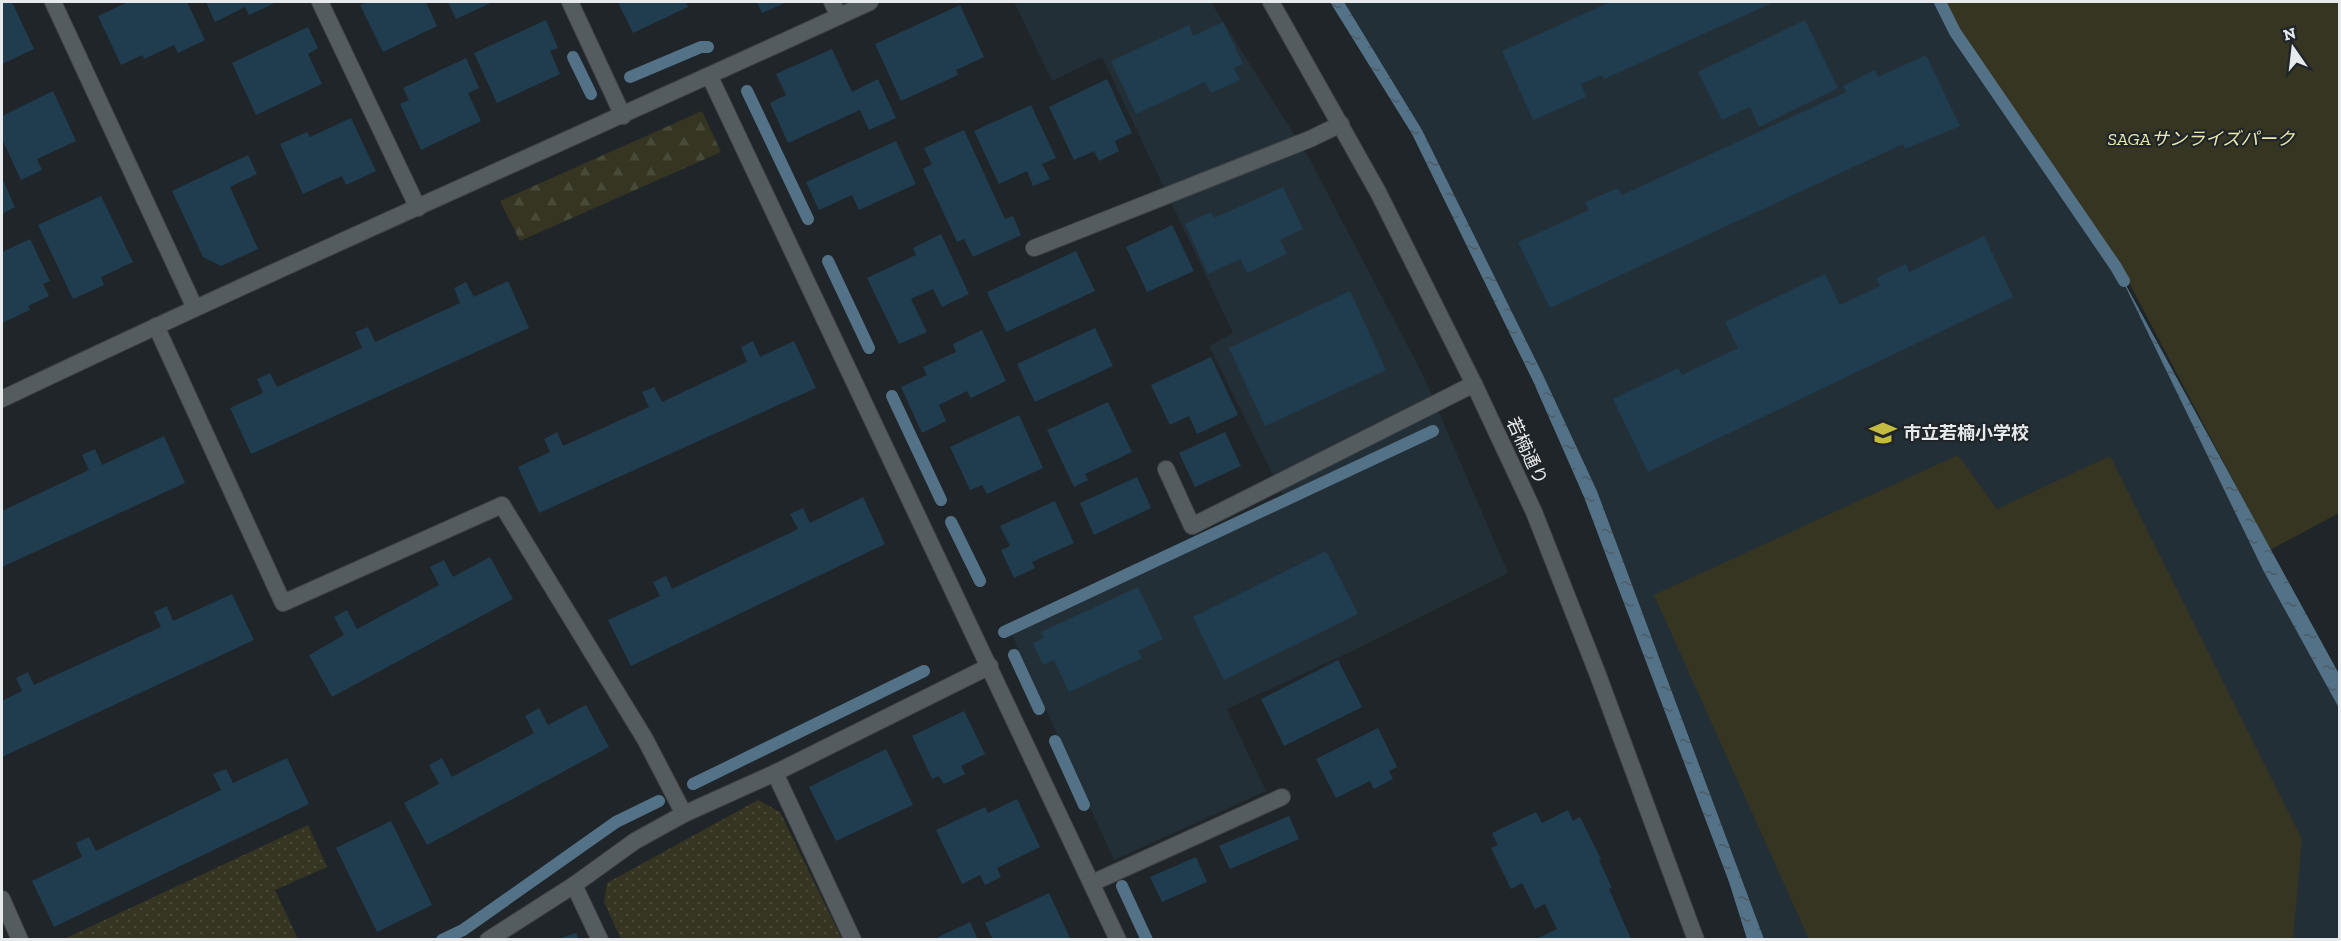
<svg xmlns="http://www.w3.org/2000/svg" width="2341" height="941" viewBox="0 0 2341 941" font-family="'Zilla Slab','Noto Sans JP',serif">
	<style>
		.built { fill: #232f37 }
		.grass { fill: url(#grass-dots) }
		.forest { fill: url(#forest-firs) }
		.garden { fill: #363522 }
		.water { fill: url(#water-ripples) }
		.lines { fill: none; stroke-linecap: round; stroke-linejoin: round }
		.stream { stroke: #537287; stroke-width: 12 }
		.building { fill: #203d50 }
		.minor-casing { stroke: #3e4346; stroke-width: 18 }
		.tertiary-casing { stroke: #3e4346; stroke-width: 18 }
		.minor { stroke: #555c60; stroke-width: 16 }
		.tertiary { stroke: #555c60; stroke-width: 16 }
		.labels { text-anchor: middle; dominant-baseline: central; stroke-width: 4.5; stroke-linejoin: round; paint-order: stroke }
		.park-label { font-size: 18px; font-style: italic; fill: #eae7aa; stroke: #1f2529 }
		.poi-label { font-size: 18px; font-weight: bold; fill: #e6eaed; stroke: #1f2529; text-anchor: start }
		.street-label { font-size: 18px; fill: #e6eaed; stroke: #1f2529 }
	</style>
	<defs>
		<pattern id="grass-dots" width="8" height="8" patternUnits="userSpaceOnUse" patternTransform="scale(1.5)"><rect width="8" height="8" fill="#363522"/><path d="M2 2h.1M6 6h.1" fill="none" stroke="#494938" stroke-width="1.8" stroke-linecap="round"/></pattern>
		<pattern id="forest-firs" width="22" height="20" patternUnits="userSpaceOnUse" patternTransform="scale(1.5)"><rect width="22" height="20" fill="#363522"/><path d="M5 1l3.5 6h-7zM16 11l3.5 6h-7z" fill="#494938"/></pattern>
		<pattern id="water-ripples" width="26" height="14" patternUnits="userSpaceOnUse" patternTransform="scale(1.5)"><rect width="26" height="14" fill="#537287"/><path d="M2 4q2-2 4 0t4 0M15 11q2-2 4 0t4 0" fill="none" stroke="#4c5c67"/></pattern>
	</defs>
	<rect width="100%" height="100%" fill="#1f2529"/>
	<g class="built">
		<polygon points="1014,2 1211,2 1309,158 1422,373 1508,573 1354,650 1227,709 1266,791 1114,860 1008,626 1283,495 1209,346 1233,333 1102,57 1052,81"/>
		<polygon points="1344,2 1940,2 1955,32 2116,267 2263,570 2339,708 2339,939 1764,939 1597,491 1543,375 1422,130"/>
	</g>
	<g class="grass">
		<polygon points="758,800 780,812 842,939 621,939 604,902 607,883"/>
		<polygon points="308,825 327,867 275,890 298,939 64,939"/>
	</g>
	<polygon class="forest" points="702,111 721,152 520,241 500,201"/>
	<g class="garden">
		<polygon points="1944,2 2339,2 2339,513 2270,550 2117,260 1956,25"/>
		<polygon points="1958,455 1997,509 2110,456 2302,839 2293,939 1809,939 1654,595"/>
	</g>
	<g class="water">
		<polygon points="1330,2 1344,2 1422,130 1543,375 1597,491 1764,939 1747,939 1729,882 1584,497 1533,381 1412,134"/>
		<polygon points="2116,267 2339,674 2339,708 2263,570"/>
	</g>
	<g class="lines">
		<g class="stream">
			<polyline points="1940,2 1955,32 2116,267 2124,281"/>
			<polyline points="573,57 591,94"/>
			<polyline points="630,77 701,47 708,47"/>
			<polyline points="747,91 808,219"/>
			<polyline points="828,261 869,348"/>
			<polyline points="892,396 941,500"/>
			<polyline points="951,522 980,581"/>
			<polyline points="1004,632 1433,431"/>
			<polyline points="1014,655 1039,709"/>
			<polyline points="1055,741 1084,805"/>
			<polyline points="693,784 924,671"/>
			<polyline points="1122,886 1147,940"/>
			<polyline points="442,940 463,930 616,822 659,801"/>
		</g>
	</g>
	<g class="building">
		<polygon points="2,2 12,2 34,49 2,64"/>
		<polygon points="128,2 187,2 205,40 178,53 174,45 144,59 142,55 121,65 98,16"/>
		<polygon points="206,2 277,2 249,15 245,7 215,22"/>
		<polygon points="368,2 426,2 437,26 383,52 360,5"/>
		<polygon points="448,2 493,2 456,19"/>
		<polygon points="618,2 686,2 688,7 633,33"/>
		<polygon points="757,2 787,2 762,13"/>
		<polygon points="1610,2 1774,2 1604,79 1602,75 1581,84 1586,97 1533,120 1502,51"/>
		<polygon points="960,5 984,57 956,70 958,75 901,101 875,44"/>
		<polygon points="546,20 558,48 550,51 560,74 497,103 474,53"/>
		<polygon points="1805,20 1838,88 1759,127 1750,107 1722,120 1698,72"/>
		<polygon points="1223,22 1243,64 1234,68 1240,80 1211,93 1205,82 1136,114 1111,61 1189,25 1193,36"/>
		<polygon points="308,27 318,48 308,54 322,84 256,115 232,63"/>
		<polygon points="832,49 852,92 878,79 896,118 869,130 860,110 788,143 770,103 786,95 776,74"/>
		<polygon points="1926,55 1960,126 1905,149 1903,144 1550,308 1518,242 1589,210 1585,202 1618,188 1622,195 1846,92 1843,86 1875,70 1878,77"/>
		<polygon points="466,58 479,88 468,93 481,121 421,150 400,104 409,100 403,88"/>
		<polygon points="1107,79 1132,133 1115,141 1119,151 1099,161 1094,151 1074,160 1049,107"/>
		<polygon points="53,91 76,141 37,159 42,170 21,180 2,139 2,116"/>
		<polygon points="1031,105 1056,158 1042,164 1050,179 1033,186 1027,171 999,184 974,131"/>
		<polygon points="351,118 376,171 346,185 342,176 303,194 280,144 307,132 310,137"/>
		<polygon points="964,130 1005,219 1013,216 1021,235 973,257 964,239 957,242 923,169 932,164 924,148"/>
		<polygon points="896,141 916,184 859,210 852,195 819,210 806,182"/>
		<polygon points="248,155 257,174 230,187 258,249 221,266 203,257 172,191"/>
		<polygon points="2,178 15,207 2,214"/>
		<polygon points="1283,187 1303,229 1280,240 1287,254 1247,273 1240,259 1208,274 1185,224 1211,212 1214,218"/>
		<polygon points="101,196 133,262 101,277 104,285 73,299 38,225"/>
		<polygon points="1172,225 1194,271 1147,292 1126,247"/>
		<polygon points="941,234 969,294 942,307 933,289 911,299 927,332 899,344 867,278 916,255 913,248"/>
		<polygon points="1984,236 2013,297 1648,472 1613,399 1678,368 1682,375 1738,348 1725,322 1825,274 1840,305 1880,286 1876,278 1906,264 1909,272"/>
		<polygon points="30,239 50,281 43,284 49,296 28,306 30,310 2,323 2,252"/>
		<polygon points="1076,251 1095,291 1006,332 987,292"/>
		<polygon points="508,281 529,328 251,454 230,408 263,393 257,379 270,373 277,387 362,348 355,332 368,327 375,342 460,303 454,288 466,282 474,297"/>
		<polygon points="1350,291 1386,370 1265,426 1229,348"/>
		<polygon points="1095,328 1113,366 1035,402 1017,364"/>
		<polygon points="982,330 1006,381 971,398 967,391 939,405 946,421 922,433 901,387 927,375 923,367 956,352 953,344"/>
		<polygon points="753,341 760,357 794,341 816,388 539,513 518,467 550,452 544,439 557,432 563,446 649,407 642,392 654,387 662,402 747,362 741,347"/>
		<polygon points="1211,357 1238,415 1197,434 1189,416 1170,425 1151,385"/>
		<polygon points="1108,402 1132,452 1085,474 1088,480 1074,487 1047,430"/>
		<polygon points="1019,415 1043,468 987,494 982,485 970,490 950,447"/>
		<polygon points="1225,432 1241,466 1195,487 1179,453"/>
		<polygon points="164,436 185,483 2,567 2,511 89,470 82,455 95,449 102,465"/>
		<polygon points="1137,477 1151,508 1094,535 1080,503"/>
		<polygon points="863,497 885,544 631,666 608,620 660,596 653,582 666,576 672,589 798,529 790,514 803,508 810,523"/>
		<polygon points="1055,501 1074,543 1032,562 1035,568 1014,578 1001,550 1010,546 1000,526"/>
		<polygon points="1326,551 1358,614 1224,680 1193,617"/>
		<polygon points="490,557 513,599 332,697 309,655 344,635 334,617 347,610 357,629 439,585 430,567 444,560 453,577"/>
		<polygon points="1138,587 1163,639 1138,651 1142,658 1069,692 1054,660 1043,665 1033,643 1044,638 1041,632"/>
		<polygon points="232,594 254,640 2,757 2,701 22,691 16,678 28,672 34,685 161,627 154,612 167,606 173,621"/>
		<polygon points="1338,660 1362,707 1284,746 1261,699"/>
		<polygon points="586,705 609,747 427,845 404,803 439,784 429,765 442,758 452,777 534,733 525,716 539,708 548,725"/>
		<polygon points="964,711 985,754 961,766 965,774 944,784 939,776 932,779 912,736"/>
		<polygon points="1378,728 1397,767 1389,771 1393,779 1374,789 1370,781 1336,798 1316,759"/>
		<polygon points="886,749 913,805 836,841 809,787"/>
		<polygon points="287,758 309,804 54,927 32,881 82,857 76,843 89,837 96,851 221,790 213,774 226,769 233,783"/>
		<polygon points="1017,799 1040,847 997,868 1001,877 985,885 980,875 962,884 936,830 985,807 988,813"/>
		<polygon points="1568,810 1573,821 1580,817 1601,859 1599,860 1612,888 1609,889 1631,939 1629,940 1534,940 1557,929 1545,904 1535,909 1522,883 1511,889 1491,848 1498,845 1492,833 1536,812 1542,823"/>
		<polygon points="1289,816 1299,839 1230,869 1219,846"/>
		<polygon points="391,821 432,905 377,932 336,848"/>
		<polygon points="1196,857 1207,882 1162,902 1150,877"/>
		<polygon points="1049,893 1071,940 993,940 985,923"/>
		<polygon points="970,922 978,940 932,940"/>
		<polygon points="576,933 579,940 558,940 558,939"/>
	</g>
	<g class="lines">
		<defs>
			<g id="minor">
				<polyline points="53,2 195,308"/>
				<polyline points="320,2 418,208"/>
				<polyline points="570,2 623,116"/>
				<polyline points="832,2 839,16"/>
				<polyline points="710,77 1118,940"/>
				<polyline points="1034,248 1310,139 1341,124"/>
				<polyline points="156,326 283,603 502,505 645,739 684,814"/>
				<path d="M2 399C289 262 581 135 870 2"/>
				<polyline points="1166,469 1192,526 1474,384"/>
				<polyline points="775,773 853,940"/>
				<polyline points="1092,883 1282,797"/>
				<polyline points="574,885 600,940"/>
				<polyline points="2,899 20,940"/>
				<polyline points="488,940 574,885 635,841 684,814 775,773 990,666"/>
			</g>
			<polyline id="tertiary" points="1271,2 1378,192 1474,384 1534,512 1598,675 1696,940"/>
		</defs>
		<use href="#minor" class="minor-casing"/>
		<use href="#tertiary" class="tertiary-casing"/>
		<use href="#minor" class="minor"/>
		<use href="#tertiary" class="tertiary"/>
	</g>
	<defs>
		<symbol id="school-bare" viewBox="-9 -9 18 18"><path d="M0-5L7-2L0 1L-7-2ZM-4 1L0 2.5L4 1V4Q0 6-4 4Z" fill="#c4bc3e" stroke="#1f2529" stroke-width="2.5" paint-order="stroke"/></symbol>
	</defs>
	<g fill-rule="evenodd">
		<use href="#school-bare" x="1864" y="414" width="38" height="38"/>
	</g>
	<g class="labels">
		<g class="park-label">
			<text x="2201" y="139">SAGAサンライズパーク</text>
		</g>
		<g class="poi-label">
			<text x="1903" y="433">市立若楠小学校</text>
		</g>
		<g class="street-label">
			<text transform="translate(1527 451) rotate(65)">若楠通り</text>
		</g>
	</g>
	<rect width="2341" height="941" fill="none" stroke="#e6eaed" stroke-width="6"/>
	<g transform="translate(2293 48) rotate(346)" stroke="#1f2529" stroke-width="4.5" paint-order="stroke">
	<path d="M0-4.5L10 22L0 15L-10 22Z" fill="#e6eaed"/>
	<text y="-9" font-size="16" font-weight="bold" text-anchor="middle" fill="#e6eaed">N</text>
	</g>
</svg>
